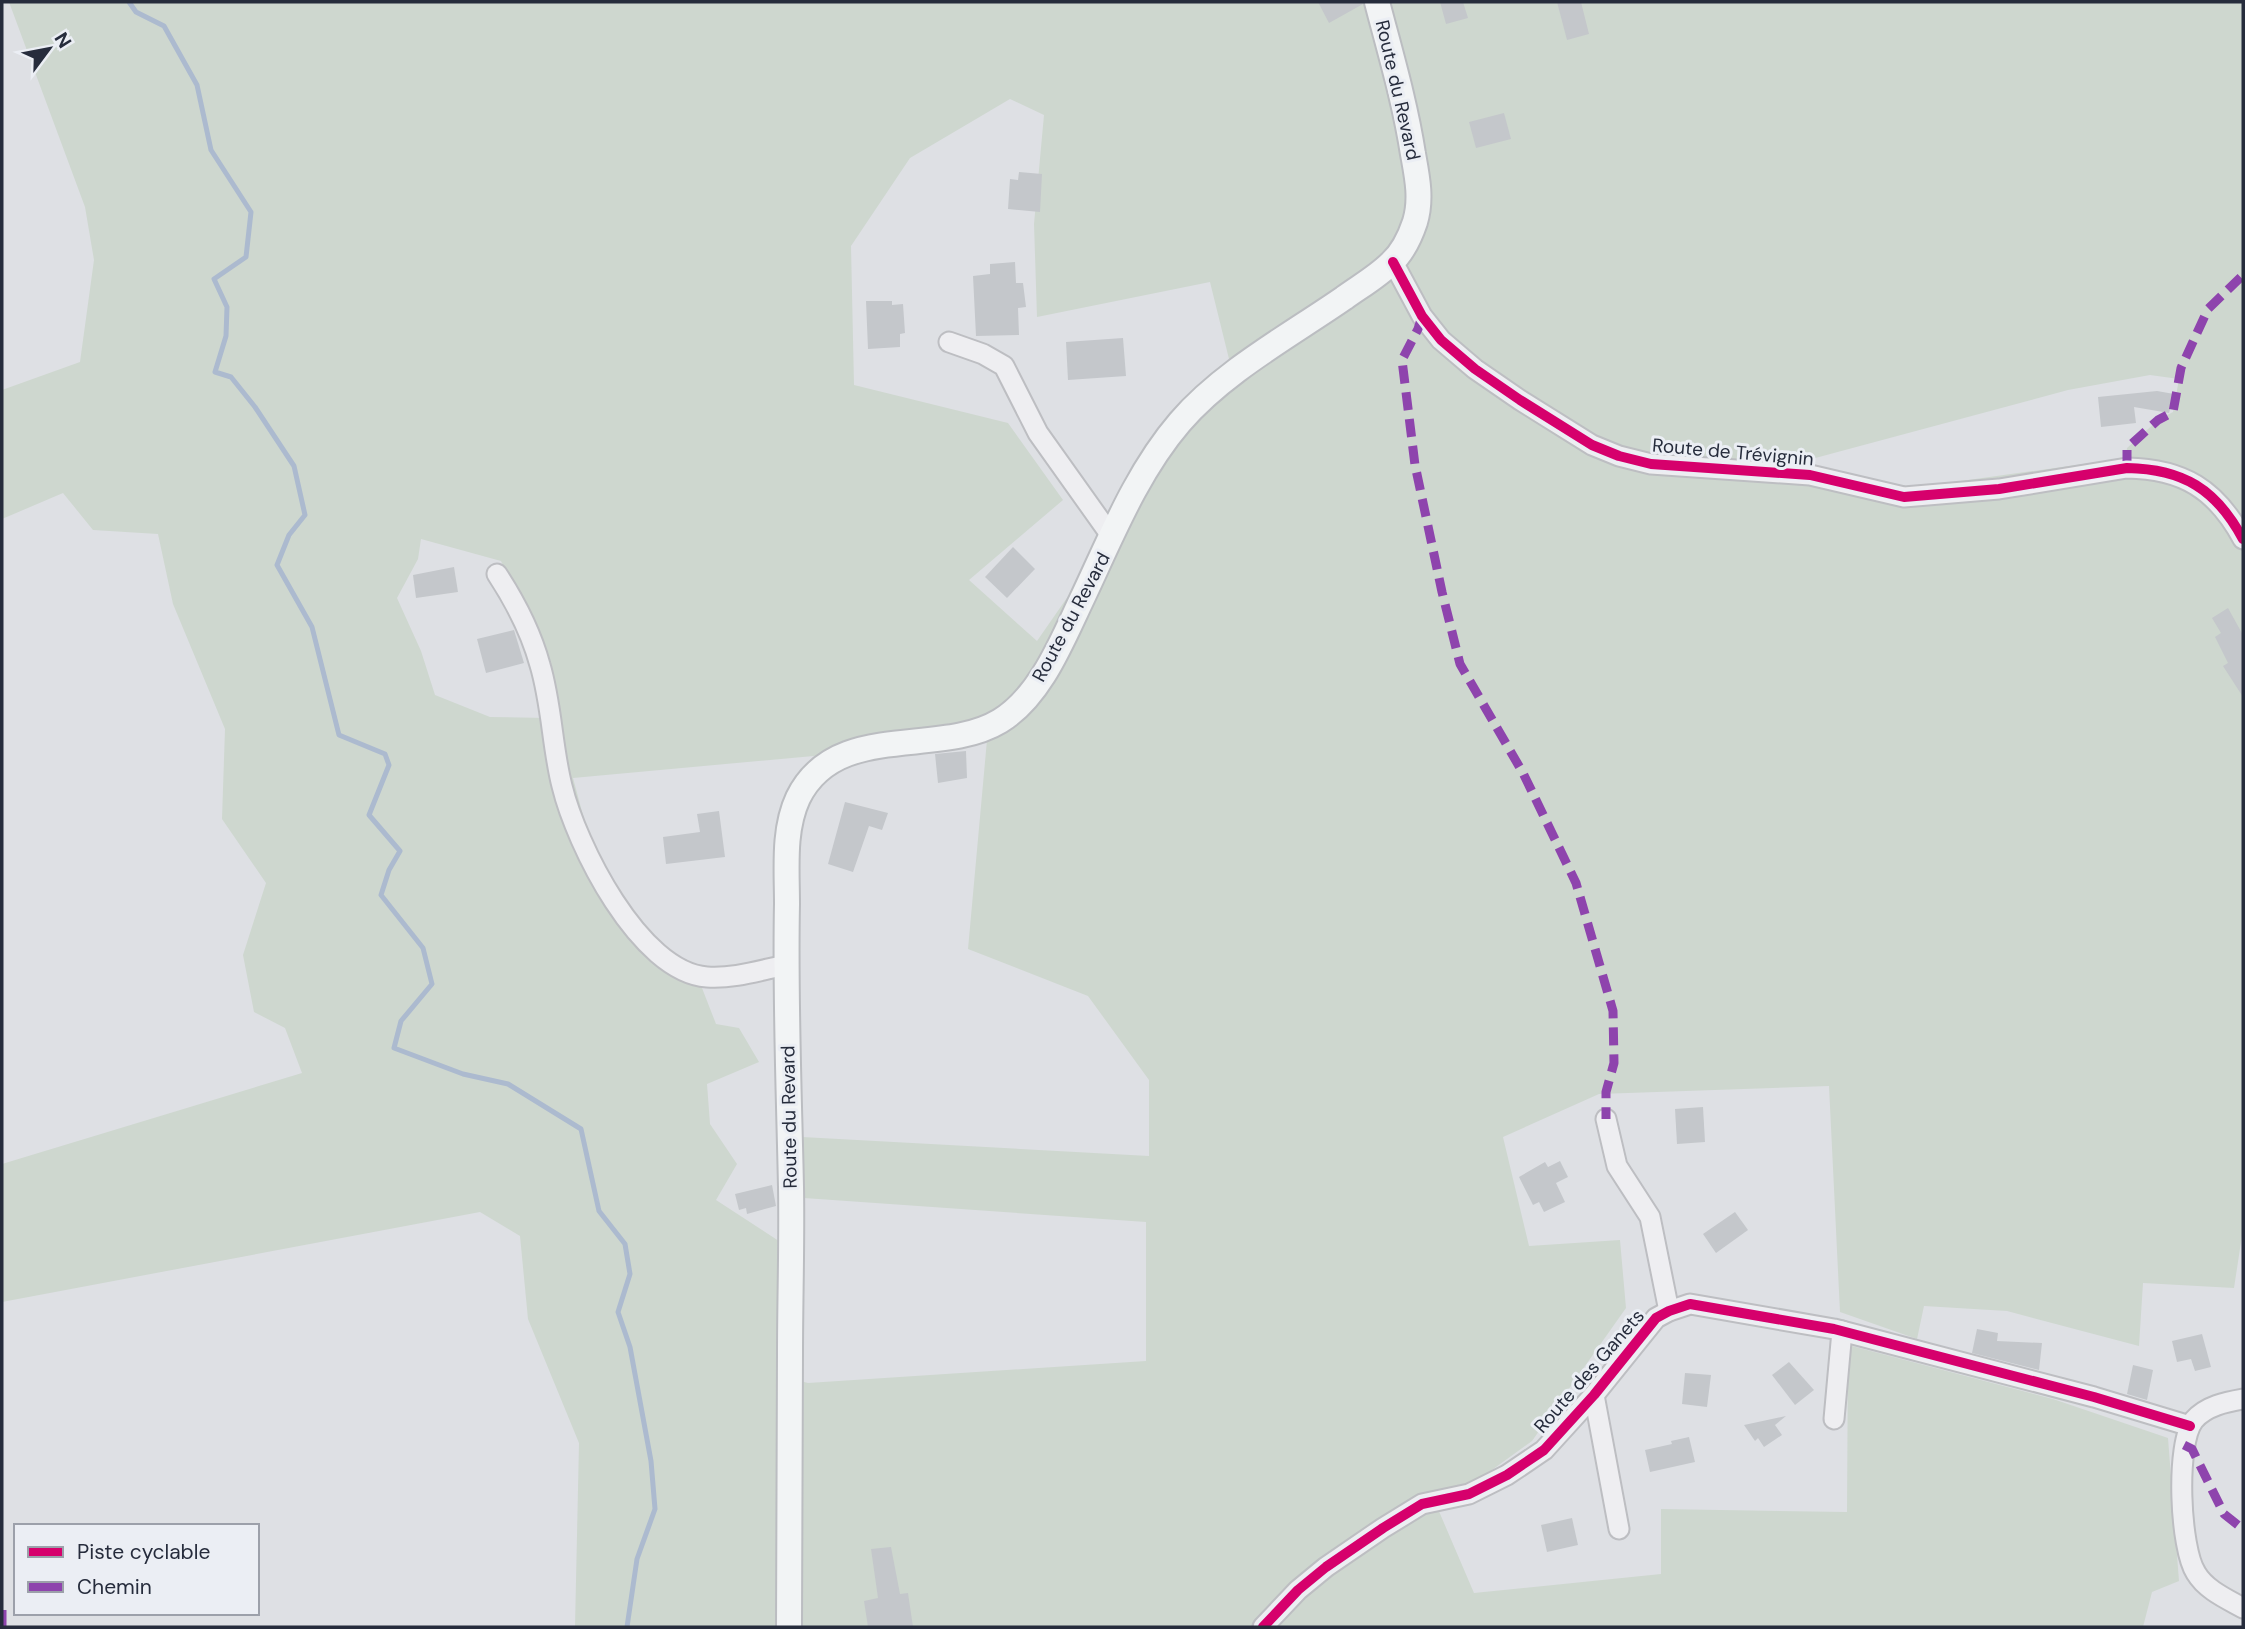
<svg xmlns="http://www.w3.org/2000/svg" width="2245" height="1629" viewBox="0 0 2245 1629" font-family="'DM Sans',sans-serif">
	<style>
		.green { fill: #ced7cf; fill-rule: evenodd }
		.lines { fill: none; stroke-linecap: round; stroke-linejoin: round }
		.stream { stroke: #acbacf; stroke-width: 5 }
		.building { fill: #c4c7cb }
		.minor-casing { stroke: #bdbec2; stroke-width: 23 }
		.major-casing { stroke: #bbbdc1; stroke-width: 28 }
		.minor { stroke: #eeeef1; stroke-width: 19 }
		.major { stroke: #f2f4f5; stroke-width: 24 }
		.quiet { stroke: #8e44ad; stroke-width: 9; stroke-dasharray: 18 9; stroke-linecap: butt }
		.cycleway-casing { stroke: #ebeef4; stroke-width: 15 }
		.cycleway { stroke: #d6006c; stroke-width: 10 }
		.labels { text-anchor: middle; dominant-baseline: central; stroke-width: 6; stroke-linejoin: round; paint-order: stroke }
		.street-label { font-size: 19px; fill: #262c3c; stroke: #ebeef4 }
	</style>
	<rect width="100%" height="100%" fill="#dee0e4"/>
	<path class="green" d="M9 2H2243V1229L2234 1288 2143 1283 2139 1346 2007 1311 1924 1306 1917 1339 1840 1312 1829 1086 1599 1094 1503 1137 1529 1246 1620 1240 1626 1308 1532 1441 1438 1509 1474 1593 1661 1574V1509L1847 1512 1848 1345 2053 1399 2168 1438 2179 1581 2152 1592 2143 1627H575L579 1443 528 1319 520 1236 480 1212 2 1302V1164L302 1073 285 1028 254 1012 243 955 266 883 222 819 225 729 173 604 158 534 93 530 63 493 2 519V390L80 362 94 260 85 207ZM1010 99 1044 115 1034 224 1037 317 1210 282 1230 363 1037 641 969 580 1063 500 1008 423 854 385 851 246 910 158ZM2150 375 2179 379 2173 412 2158 420 2127 448 2126 458 1904 489 1793 464 2068 390ZM421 539 501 561 544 652 546 718 490 717 435 695 421 651 397 598 418 559ZM987 740 968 949 1088 996 1149 1080V1156L802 1137 804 1198 1146 1222V1361L808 1383 785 1377V1245L716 1200 737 1164 710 1124 707 1084 759 1062 739 1028 716 1024 702 988 647 954 595 860 573 778Z"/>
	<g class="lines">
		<polyline class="stream" points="129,2 136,12 164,26 197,85 211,150 251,212 246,257 214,279 227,307 226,336 215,372 231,377 255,407 294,466 305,515 289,535 277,565 312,627 339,735 385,754 389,765 369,815 400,851 389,870 381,895 423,948 432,984 401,1021 394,1048 463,1074 508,1084 581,1129 599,1211 625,1244 630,1274 618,1312 630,1347 651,1461 655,1509 637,1559 627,1627"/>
	</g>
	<g class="building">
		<polygon points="1318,2 1363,2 1363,4 1329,23"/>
		<polygon points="1440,2 1463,2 1468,18 1446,24"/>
		<polygon points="1557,2 1581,2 1589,34 1567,40"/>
		<polygon points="1504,113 1511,139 1476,148 1469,122"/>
		<polygon points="1019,172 1042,174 1040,212 1008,209 1010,179 1018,180"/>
		<polygon points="1015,262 1016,283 1023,283 1026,307 1018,308 1019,335 976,336 973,276 990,274 990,264"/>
		<polygon points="866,301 892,301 892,305 903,304 905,333 900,334 900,347 868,349"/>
		<polygon points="1123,338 1126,376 1068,380 1066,342"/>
		<polygon points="2157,391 2174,394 2169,413 2134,407 2136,423 2101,427 2098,397"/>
		<polygon points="1013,547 1035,569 1007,598 985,577"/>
		<polygon points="454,567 458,592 416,598 413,575"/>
		<polygon points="2228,608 2243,635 2243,697 2223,666 2228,663 2215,637 2221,633 2212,618"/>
		<polygon points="514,630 524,663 486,673 477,639"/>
		<polygon points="966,751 967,778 938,783 935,754"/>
		<polygon points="845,802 888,813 882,830 869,826 853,872 828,864"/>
		<polygon points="719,811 725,857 666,864 663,837 700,832 697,814"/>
		<polygon points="1703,1107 1705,1142 1677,1144 1675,1109"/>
		<polygon points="1560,1161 1568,1177 1556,1183 1565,1202 1544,1212 1539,1202 1533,1205 1519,1177 1545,1162 1548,1167"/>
		<polygon points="772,1185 776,1206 747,1214 746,1208 739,1210 735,1194"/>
		<polygon points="1735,1212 1748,1230 1716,1253 1703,1234"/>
		<polygon points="1977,1329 1998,1333 1997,1341 2042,1343 2039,1370 1972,1353"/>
		<polygon points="2202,1334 2211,1367 2195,1371 2191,1359 2177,1362 2172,1341"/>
		<polygon points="1789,1362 1814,1390 1795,1405 1772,1375"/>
		<polygon points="2133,1365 2153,1370 2147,1400 2127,1394"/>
		<polygon points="1685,1373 1711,1375 1707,1407 1682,1404"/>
		<polygon points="1786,1416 1775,1425 1782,1435 1764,1447 1758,1438 1755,1441 1744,1425"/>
		<polygon points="1689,1437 1695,1462 1650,1472 1645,1450 1672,1444 1671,1441"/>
		<polygon points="1572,1518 1578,1545 1547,1552 1541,1525"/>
		<polygon points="891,1547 900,1594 908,1593 913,1627 868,1627 864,1601 878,1598 871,1549"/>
	</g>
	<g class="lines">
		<defs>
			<g id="minor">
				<path d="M1393 262 1422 316 1441 340 1475 369 1520 400 1592 445 1619 456 1651 464 1810 475 1904 497 1999 489 2127 468C2183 469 2216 489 2243 539"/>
				<polyline points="949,342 983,354 1004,366 1038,433 1112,537"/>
				<path d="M497 574C516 603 531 632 540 665 552 705 552 747 562 786 576 844 639 972 707 977 733 979 761 970 786 965"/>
				<polyline points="1606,1119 1617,1166 1650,1217 1669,1311"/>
				<polyline points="1594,1395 1619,1529"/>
				<path d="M2243 1399C2226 1402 2206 1406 2194 1420 2175 1443 2180 1549 2196 1573 2206 1590 2227 1599 2243 1608"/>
				<polyline points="1834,1419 1842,1331"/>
				<polyline points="1263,1627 1298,1590 1326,1567 1383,1528 1422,1504 1469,1494 1507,1475 1544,1450 1594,1395 1656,1318 1669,1311 1690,1304 1834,1329 2094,1397 2190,1426"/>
			</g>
			<path id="major" d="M789 1627C789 1536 789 1445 790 1354 790 1298 792 1243 791 1187 789 1093 785 998 787 904 787 869 783 830 798 798 836 720 939 758 1000 721 1040 697 1062 641 1081 601 1110 540 1136 473 1180 422 1223 372 1289 336 1344 298 1359 287 1377 277 1391 263 1402 253 1410 237 1415 222 1422 199 1417 176 1413 154 1405 102 1390 52 1377 2"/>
		</defs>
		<use href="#minor" class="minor-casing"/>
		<use href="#major" class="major-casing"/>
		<use href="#minor" class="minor"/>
		<use href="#major" class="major"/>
		<g class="quiet">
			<polyline points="1422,316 1418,329 1402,360 1415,465 1442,592 1460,664 1523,773 1576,883 1613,1011 1614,1063 1606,1092 1606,1119"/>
			<polyline points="2127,468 2127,448 2158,420 2173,412 2181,368 2208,309 2243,275"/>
			<polyline points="2184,1445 2192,1449 2224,1514 2243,1529"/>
			<polyline points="2,1610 2,1627"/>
		</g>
		<defs>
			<g id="cycleway">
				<path d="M1393 262 1422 316 1441 340 1475 369 1520 400 1592 445 1619 456 1651 464 1810 475 1904 497 1999 489 2127 468C2183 469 2216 489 2243 539"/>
				<polyline points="1263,1627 1298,1590 1326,1567 1383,1528 1422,1504 1469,1494 1507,1475 1544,1450 1594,1395 1656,1318 1669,1311 1690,1304 1834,1329 2094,1397 2190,1426"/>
			</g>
		</defs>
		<use href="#cycleway" class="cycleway-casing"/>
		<use href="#cycleway" class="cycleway"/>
	</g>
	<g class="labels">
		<g class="street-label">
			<text transform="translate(1398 90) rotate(77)">Route du Revard</text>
			<text transform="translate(1733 452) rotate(5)">Route de Trévignin</text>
			<text transform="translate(1071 617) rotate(-62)">Route du Revard</text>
			<text transform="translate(789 1117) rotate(-91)">Route du Revard</text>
			<text transform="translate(1589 1371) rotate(-49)">Route des Ganets</text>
		</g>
	</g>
	<rect width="2245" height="1629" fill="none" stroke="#262c3c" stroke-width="7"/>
	<rect x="14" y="1524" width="245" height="91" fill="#ebeef4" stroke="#9ca0aa" stroke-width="2"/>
	<rect x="28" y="1547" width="35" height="10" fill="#d6006c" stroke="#9ca0aa" stroke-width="2"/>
	<text x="77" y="1559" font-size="21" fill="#262c3c">Piste cyclable</text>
	<rect x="28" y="1582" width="35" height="10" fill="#8e44ad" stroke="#9ca0aa" stroke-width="2"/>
	<text x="77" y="1594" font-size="21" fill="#262c3c">Chemin</text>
	<g transform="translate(49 49) rotate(58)" stroke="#ebeef4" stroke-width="5" paint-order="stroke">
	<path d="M0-5L12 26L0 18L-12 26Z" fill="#262c3c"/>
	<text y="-10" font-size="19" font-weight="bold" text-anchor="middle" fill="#262c3c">N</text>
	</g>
</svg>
